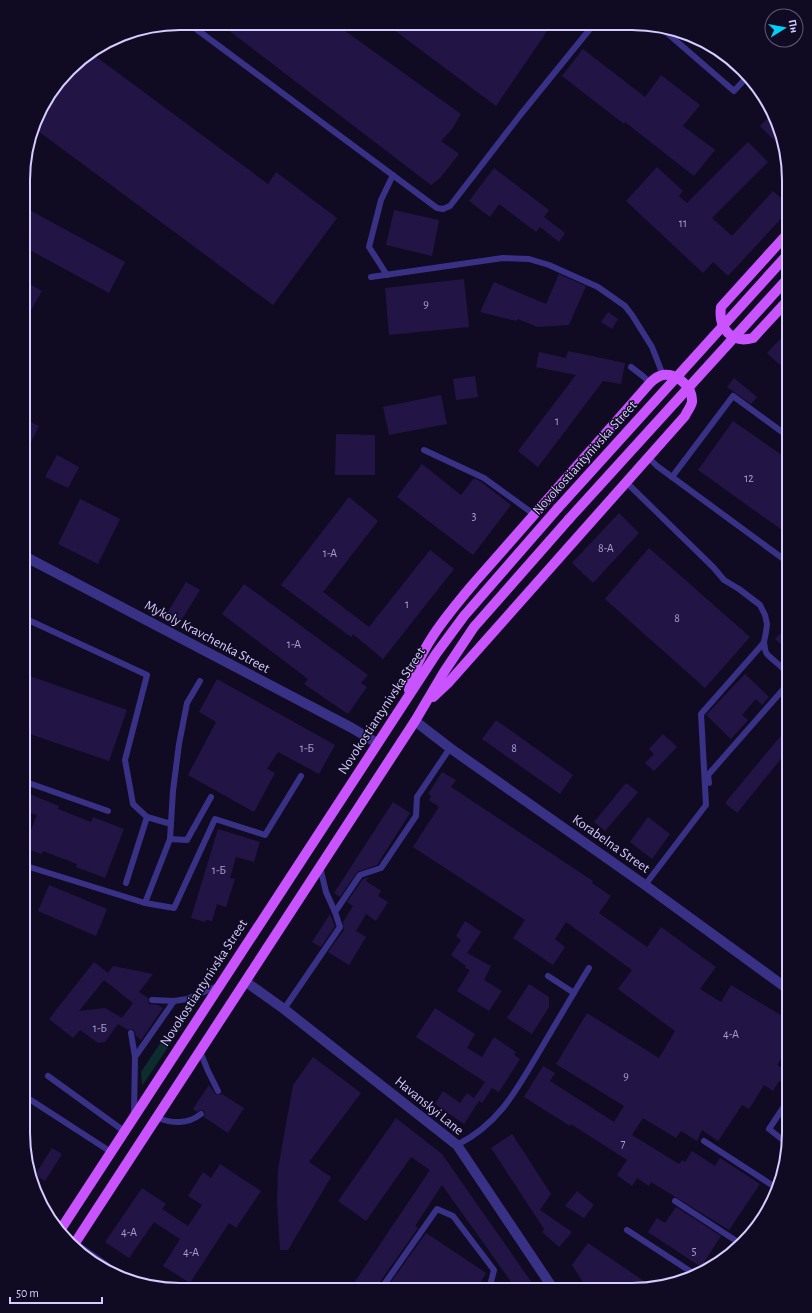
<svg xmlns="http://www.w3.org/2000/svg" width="812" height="1313" viewBox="0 0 812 1313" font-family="'Alegreya Sans',sans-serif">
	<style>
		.green { fill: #0d2c2d }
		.building { fill: #221545; fill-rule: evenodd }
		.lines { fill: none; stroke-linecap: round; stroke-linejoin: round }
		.lane { stroke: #393186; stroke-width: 6 }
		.street { stroke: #393186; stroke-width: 10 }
		.primary { stroke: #c953ff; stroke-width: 10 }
		.primary-bridge { stroke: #c953ff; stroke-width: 10 }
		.labels { text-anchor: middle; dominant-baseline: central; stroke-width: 3; stroke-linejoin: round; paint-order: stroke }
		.number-label { font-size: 12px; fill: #a89ed0 }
		.street-label { font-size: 14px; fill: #d5ccff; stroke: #100b22 }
		.rim { fill: none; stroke: #d5ccff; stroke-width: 2 }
	</style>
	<rect width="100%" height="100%" fill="#100b22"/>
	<polygon class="green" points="193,1010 142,1086 141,1072 181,1012"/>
	<g class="building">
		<polygon points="219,23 334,23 461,114 452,129 441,141 459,154 440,178 431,185"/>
		<polygon points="386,24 552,24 496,106"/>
		<polygon points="583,49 645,97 661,75 700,105 683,126 715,150 694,176 625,122 624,124 562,76"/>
		<polygon points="91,53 268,184 276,172 337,218 273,305 34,128 39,111 76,62"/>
		<polygon points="773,113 777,120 783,149 760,126"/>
		<polygon points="748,142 768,162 712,218 732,236 773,191 789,205 789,210 728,276 713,262 703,273 626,201 657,167 683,191 679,196 687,203"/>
		<polygon points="494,168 549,210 544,217 565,233 559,242 540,227 536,232 499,204 490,217 469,201"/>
		<polygon points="24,207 125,262 109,293 24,247"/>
		<polygon points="394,210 439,220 432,256 386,245"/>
		<polygon points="559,274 586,286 569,325 537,327 518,319 516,321 480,312 494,282 546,304"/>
		<polygon points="464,279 469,327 389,335 385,288"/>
		<polygon points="24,281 42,291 24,322"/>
		<polygon points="608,312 618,319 612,329 601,322"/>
		<polygon points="789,330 789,373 767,353"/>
		<polygon points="568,351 625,363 621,384 603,381 538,467 518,451 576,375 536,367 539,352 566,358"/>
		<polygon points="475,376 478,397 456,400 453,379"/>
		<polygon points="734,378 757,397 751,404 727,387"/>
		<polygon points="441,395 447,424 389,435 383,407"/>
		<polygon points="24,419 39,426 24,456"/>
		<polygon points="733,421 789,460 789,535 698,470"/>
		<polygon points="336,434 375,435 375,475 335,475"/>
		<polygon points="57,455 79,467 68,488 45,477"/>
		<polygon points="422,464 461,495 474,478 480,481 511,505 473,555 397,497"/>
		<polygon points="349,497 378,521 323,592 369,627 430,550 454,569 383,659 353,634 351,637 281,585"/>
		<polygon points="80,499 120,519 98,564 58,544"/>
		<polygon points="619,513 639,533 593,583 572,563"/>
		<polygon points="649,548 750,637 705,688 605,599"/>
		<polygon points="186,582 200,590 179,624 166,615"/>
		<polygon points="244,584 368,675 361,683 367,687 348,714 304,684 308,679 222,614"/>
		<polygon points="789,624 789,652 775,639"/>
		<polygon points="24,674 127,710 109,761 24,732"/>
		<polygon points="745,674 769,697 762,705 756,699 742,715 748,720 731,739 706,715"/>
		<polygon points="217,679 335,745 319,774 278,752 267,769 275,773 254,812 188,775 216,722 199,712"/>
		<polygon points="496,720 573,775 560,794 482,739"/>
		<polygon points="789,726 789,749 737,813 725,803"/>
		<polygon points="663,734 677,747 654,771 645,763 654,754 649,749"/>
		<polygon points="442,772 456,780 451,787 593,881 592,883 611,896 599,913 647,947 661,927 716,967 700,989 721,1002 731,985 789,1020 789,1047 777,1065 789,1072 789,1076 784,1084 779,1081 773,1091 764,1085 749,1109 742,1105 718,1141 702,1130 697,1141 681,1131 676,1138 643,1118 632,1135 679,1164 682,1160 685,1162 692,1151 715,1166 720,1158 760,1184 729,1230 651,1182 649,1186 637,1178 632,1186 617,1175 627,1160 571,1124 570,1126 524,1097 543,1066 555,1073 550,1081 614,1122 624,1106 556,1064 587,1013 659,1058 675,1031 618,989 632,970 566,922 555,939 565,947 553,965 513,938 525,920 413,847 439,807 429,800 431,796 428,794"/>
		<polygon points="626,783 638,792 605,831 594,822"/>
		<polygon points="27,793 59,806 58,809 91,822 93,817 124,829 105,878 76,867 77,864 43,851 42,854 24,848 37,815 23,810 23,803"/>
		<polygon points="393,802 410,813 377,865 357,872 340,897 334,893"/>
		<polygon points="648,817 670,834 652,859 630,842"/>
		<polygon points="218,829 260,842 254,862 236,857 230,878 235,879 226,907 217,904 212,921 206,920 205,922 191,918"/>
		<polygon points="369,877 366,881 381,891 378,896 388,902 376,921 366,914 356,931 366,937 349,965 328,952 344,930 343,922 353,906 347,902 363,879"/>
		<polygon points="49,885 107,909 96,936 38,911"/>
		<polygon points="330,914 335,926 321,947 312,942"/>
		<polygon points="465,921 481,932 467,953 491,966 484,980 502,991 489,1011 457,991 470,970 465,968 466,966 451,955 461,940 456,936"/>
		<path d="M94 962 108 973 113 966 153 974 139 992 148 998V1000L149 1004 158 1005 163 1008 141 1040 136 1036 135 1032 133 1029 128 1030 118 1024 105 1042 98 1043 80 1030 73 1038 49 1019ZM104 980 133 1003 122 1018 105 1008 79 1011Z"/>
		<polygon points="529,984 549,997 549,1007 532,1034 507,1018"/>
		<polygon points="435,1008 475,1034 467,1048 482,1057 494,1037 516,1052 514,1055 520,1059 499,1092 492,1088 482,1103 479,1101 464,1124 435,1104 443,1091 460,1103 467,1093 474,1098 485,1082 416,1037"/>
		<polygon points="313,1057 361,1093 309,1162 331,1177 288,1250 280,1250 277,1202 278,1169 293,1085"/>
		<polygon points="209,1085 215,1094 218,1095 222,1094 244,1108 228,1133 204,1117 205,1113 203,1110 200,1110 197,1112 193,1109"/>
		<polygon points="396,1118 442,1154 537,1290 517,1290 442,1185 415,1226 418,1228 377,1286 377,1289 350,1289 430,1170 411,1157 366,1221 338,1201"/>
		<polygon points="512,1134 551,1194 540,1210 572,1232 559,1247 542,1232 544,1229 491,1148"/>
		<polygon points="52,1148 62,1154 45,1181 35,1175"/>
		<polygon points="220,1164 261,1191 236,1228 229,1223 190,1283 163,1266 180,1239 154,1222 129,1258 105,1242 142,1188 166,1204 162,1209 188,1226 202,1205 188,1196 203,1172 211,1178"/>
		<polygon points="577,1191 594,1205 584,1218 565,1206"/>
		<polygon points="676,1207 721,1236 701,1267 648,1232 657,1218 665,1223"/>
		<polygon points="426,1233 486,1273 476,1290 386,1289"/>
		<polygon points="588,1243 651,1286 632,1290 588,1290 572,1265"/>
	</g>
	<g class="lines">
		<g class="lane">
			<polyline points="188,23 437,208 443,209 450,206 521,114 594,24"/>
			<polyline points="659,26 734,91 748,76"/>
			<polyline points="387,275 369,247 381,200 393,175"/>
			<polyline points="371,277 503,258 529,259 549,265 598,287 625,306 632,315 652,347 663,375"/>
			<polyline points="631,367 644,377 650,383"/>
			<polyline points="424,450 484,478 535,515"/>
			<polyline points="648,457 657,466 789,563"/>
			<polyline points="672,477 733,396 789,437"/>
			<polyline points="626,482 713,567 724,580 739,589 760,605 765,615 767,624 766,632 764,642 761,646 701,714 706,805 645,885"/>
			<polyline points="24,618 147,675 125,760 133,804 147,817 171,824"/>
			<polyline points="23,781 108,811"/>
			<path d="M709 783 708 775 788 684C789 668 776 664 767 654 764 650 765 646 764 642"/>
			<polyline points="170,839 187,840 211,797"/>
			<polyline points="23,865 145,903 174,908 215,819 265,835 301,776"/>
			<polyline points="320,867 326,892 335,912"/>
			<polyline points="126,883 147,817"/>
			<polyline points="145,903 170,839 173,791 179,744 187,703 200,681"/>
			<polyline points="548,976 574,993"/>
			<polyline points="152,1000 174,1001 187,999 218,986"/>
			<polyline points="284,1009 340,927 335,912 360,875 381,868 416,816 417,797 450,748"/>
			<polyline points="23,1016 24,1015 23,1014"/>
			<polyline points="131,1033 135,1057"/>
			<polyline points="200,1051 208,1071 218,1091"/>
			<polyline points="48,1076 124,1131"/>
			<polyline points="23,1095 111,1152"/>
			<polyline points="134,1115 135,1057 174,1001"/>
			<path d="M157 1118C172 1123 187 1125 201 1114"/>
			<polyline points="704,1141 778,1189"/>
			<polyline points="788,1144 769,1129 789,1099"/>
			<path d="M457 1145C501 1123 518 1087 542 1047 558 1020 573 994 589 968"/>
			<polyline points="675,1201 741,1244"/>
			<polyline points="627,1230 696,1275"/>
			<polyline points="381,1289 437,1209 453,1216 494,1270 489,1290"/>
		</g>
		<g class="street">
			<polyline points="24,556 352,728 377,743"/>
			<polyline points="415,721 450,748 645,885 789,990"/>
			<polyline points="246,982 284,1009 457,1145 554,1290"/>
			<polyline points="66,1239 123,1279"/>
		</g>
		<g class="primary">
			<path d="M789 299 753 338C731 344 718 328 721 307L789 232"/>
			<path d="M409 690C417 650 448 614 474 583L650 383C654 379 658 376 663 375 677 373 693 387 692 402 691 407 687 411 685 416L449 682 433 697"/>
			<polyline points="59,1232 436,654 464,616 558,508"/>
			<polyline points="73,1246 415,721 444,672 474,627 569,519"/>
		</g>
		<g class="primary-bridge">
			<polyline points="558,508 789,253"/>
			<polyline points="569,519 789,277"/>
		</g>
	</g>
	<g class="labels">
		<g class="number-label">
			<text x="683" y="223">11</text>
			<text x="426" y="304">9</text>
			<text x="557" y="421">1</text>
			<text x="749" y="478">12</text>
			<text x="474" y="516">3</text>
			<text x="606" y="548">8-А</text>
			<text x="330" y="553">1-А</text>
			<text x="407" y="604">1</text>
			<text x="677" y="618">8</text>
			<text x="294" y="644">1-А</text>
			<text x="307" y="748">1-Б</text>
			<text x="514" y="748">8</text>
			<text x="219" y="870">1-Б</text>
			<text x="100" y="1028">1-Б</text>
			<text x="731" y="1034">4-А</text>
			<text x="626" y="1076">9</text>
			<text x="623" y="1143">7</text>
			<text x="129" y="1232">4-А</text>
			<text x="694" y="1251">5</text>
			<text x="191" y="1252">4-А</text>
		</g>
		<g class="street-label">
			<text transform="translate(585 458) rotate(-48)">Novokostiantynivska Street</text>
			<text transform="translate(207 637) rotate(28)">Mykoly Kravchenka Street</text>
			<text transform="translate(382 711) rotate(-57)">Novokostiantynivska Street</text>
			<text transform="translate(611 844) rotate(35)">Korabelna Street</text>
			<text transform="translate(204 983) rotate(-57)">Novokostiantynivska Street</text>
			<text transform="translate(429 1106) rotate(39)">Havanskyi Lane</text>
		</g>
	</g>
	<path d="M0 0H812V1313H0ZM180 30H632A150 150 0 0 1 782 180V1133A150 150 0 0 1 632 1283H180A150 150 0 0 1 30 1133V180A150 150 0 0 1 180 30Z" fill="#100b22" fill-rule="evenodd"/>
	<path class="rim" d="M180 30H632A150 150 0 0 1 782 180V1133A150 150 0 0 1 632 1283H180A150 150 0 0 1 30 1133V180A150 150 0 0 1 180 30Z"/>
	<g transform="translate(784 28) rotate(79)"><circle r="19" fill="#100b22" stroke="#5f587a"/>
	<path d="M0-3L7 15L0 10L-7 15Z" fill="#00cff7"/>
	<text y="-6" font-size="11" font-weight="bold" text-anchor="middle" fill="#d5ccff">Пн</text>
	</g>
	<path d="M10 1297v6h92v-6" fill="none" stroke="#d5ccff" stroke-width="2"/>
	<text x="16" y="1297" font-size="12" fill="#d5ccff" stroke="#100b22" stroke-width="3" paint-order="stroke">50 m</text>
</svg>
